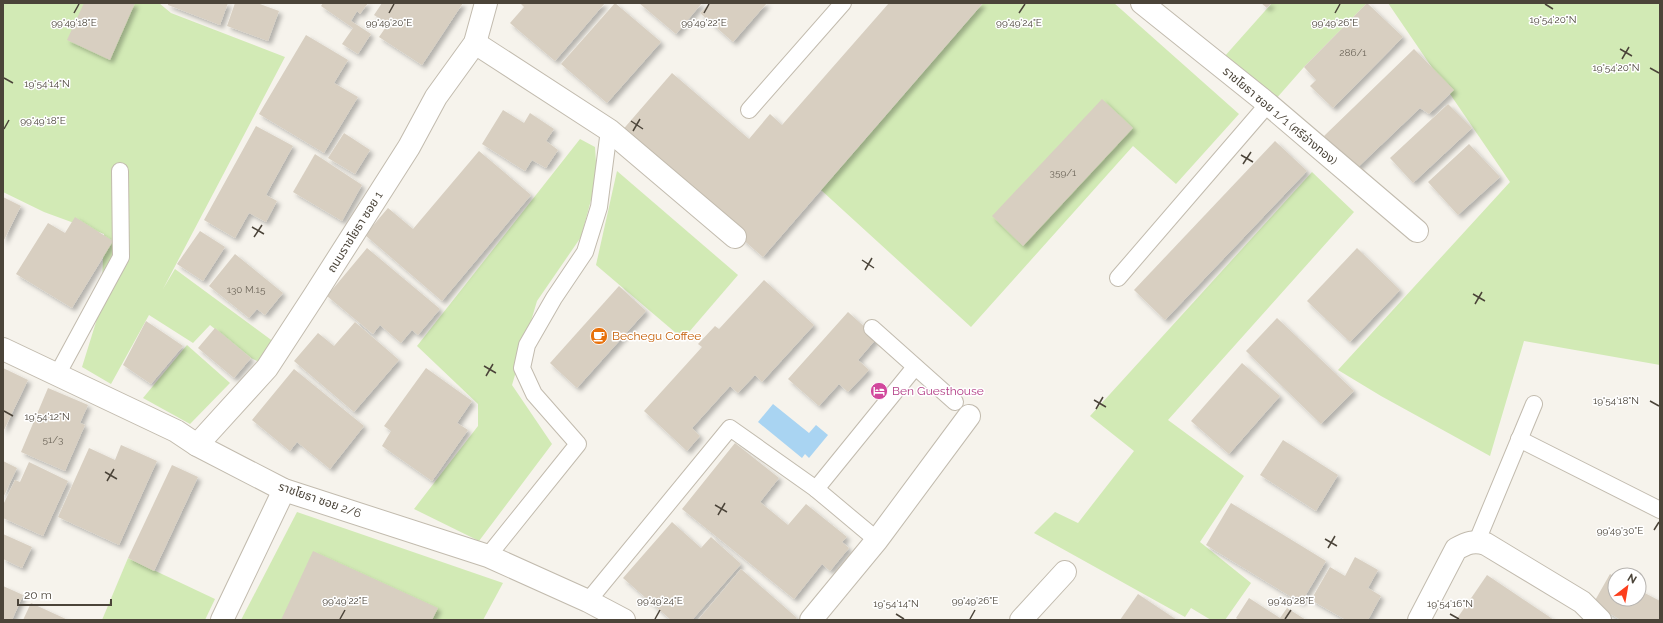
<svg xmlns="http://www.w3.org/2000/svg" width="1663" height="623" viewBox="0 0 1663 623" font-family="Raleway,'Noto Sans Thai',sans-serif">
	<style>
		.green { fill: #d2eab5 }
		.water { fill: #a9d4f2 }
		.building { fill: #d8cfc1; filter: url(#shadow) }
		.lines { fill: none; stroke-linecap: round; stroke-linejoin: round }
		.lane-casing { stroke: #c2bbae; stroke-width: 18 }
		.street-casing { stroke: #c2bbae; stroke-width: 24 }
		.lane { stroke: #fff; stroke-width: 16 }
		.street { stroke: #fff; stroke-width: 22 }
		.ticks { fill: none; stroke: #4b4439; stroke-width: 1.5 }
		.labels { text-anchor: middle; dominant-baseline: central; stroke-width: 3; stroke-linejoin: round; paint-order: stroke }
		.number-label { font-size: 10px; fill: #6e675b }
		.street-label { font-size: 12px; fill: #4b4439; stroke: #fff }
		.food-label { font-size: 12px; fill: #c56008; stroke: #fff; text-anchor: start }
		.hotel-label { font-size: 12px; fill: #b23c85; stroke: #fff; text-anchor: start }
		.ticks-label { font-size: 10px; text-anchor: middle; fill: #4b4439; stroke: #fff; stroke-width: 3; stroke-linejoin: round; paint-order: stroke }
	</style>
	<defs>
		<filter id="shadow"><feDropShadow dx="3.5" dy="3.5" stdDeviation="2" flood-color="#0004"/></filter>
	</defs>
	<rect width="100%" height="100%" fill="#f6f3ec"/>
	<g class="green">
		<polygon points="3,3 159,3 171,13 285,57 163,289 175,269 274,342 259,362 251,358 210,325 193,343 149,315 111,384 82,367 101,306 104,234 44,212 3,192"/>
		<polygon points="983,3 1114,3 1239,114 1176,184 1133,146 971,327 821,190"/>
		<polygon points="1272,3 1367,3 1304,67 1275,100 1224,57"/>
		<polygon points="1388,3 1660,3 1660,365 1524,341 1490,456 1381,396 1338,370 1510,182"/>
		<polygon points="580,139 595,147 597,178 581,237 537,301 512,385 552,444 479,541 414,509 478,426 478,404 417,346"/>
		<polygon points="617,171 738,275 683,339 596,265"/>
		<polygon points="1312,172 1354,212 1168,420 1244,476 1200,542 1251,583 1225,620 1211,620 1191,608 1185,617 1034,533 1055,512 1078,523 1134,451 1090,416"/>
		<polygon points="187,345 230,383 190,424 143,398"/>
		<polygon points="297,512 503,583 483,620 241,620"/>
		<polygon points="128,558 215,599 205,620 102,620"/>
	</g>
	<polygon class="water" points="773,404 809,433 816,425 828,435 809,458 805,454 802,458 758,422"/>
	<g class="building">
		<polygon points="84,3 135,3 110,60 67,40"/>
		<polygon points="168,3 228,3 220,25 168,5"/>
		<polygon points="235,3 257,3 279,11 268,41 227,26"/>
		<polygon points="323,3 368,3 360,14 357,11 351,21 371,34 358,54 342,44 353,28 321,6"/>
		<polygon points="382,3 463,3 422,65 379,37 388,24 374,15"/>
		<polygon points="520,3 605,3 555,61 510,23 524,7"/>
		<polygon points="615,3 661,42 607,103 561,64"/>
		<polygon points="639,3 702,3 676,34"/>
		<polygon points="710,3 767,3 733,42 700,13"/>
		<polygon points="889,3 983,3 763,257 620,133 672,73 749,139 770,114 782,125"/>
		<polygon points="1261,3 1272,3 1267,8"/>
		<polygon points="1367,3 1403,37 1333,108 1310,86 1316,80 1304,67"/>
		<polygon points="306,35 348,60 334,83 358,97 324,153 259,114"/>
		<polygon points="1414,49 1454,90 1429,114 1420,108 1356,169 1324,136"/>
		<polygon points="1102,99 1133,128 1023,246 992,216"/>
		<polygon points="1448,104 1472,128 1413,183 1390,158"/>
		<polygon points="503,110 524,123 530,113 554,129 546,141 558,150 546,168 532,160 525,171 482,144"/>
		<polygon points="256,126 293,146 266,195 277,201 266,222 249,213 235,238 204,220"/>
		<polygon points="344,133 370,150 355,174 328,158"/>
		<polygon points="1275,141 1307,171 1165,320 1134,290"/>
		<polygon points="1469,144 1500,177 1458,215 1428,182"/>
		<polygon points="479,151 531,195 442,301 365,235 388,208 413,229"/>
		<polygon points="315,154 362,185 342,221 293,192"/>
		<polygon points="3,197 21,206 3,242"/>
		<polygon points="75,217 113,241 72,308 16,274 48,223 65,233"/>
		<polygon points="200,231 225,247 203,281 177,264"/>
		<polygon points="367,248 440,309 418,335 412,330 401,343 380,325 373,334 327,296"/>
		<polygon points="1357,248 1400,290 1350,342 1307,301"/>
		<polygon points="235,254 283,293 265,315 257,309 249,318 209,286"/>
		<polygon points="764,280 814,325 762,382 755,375 738,393 730,386 692,428 700,436 687,451 644,411 702,347 698,344 715,326 719,329"/>
		<polygon points="619,286 646,311 577,388 550,363"/>
		<polygon points="848,312 877,338 858,360 869,370 848,392 839,384 819,406 788,379"/>
		<polygon points="1277,318 1354,391 1321,424 1246,351"/>
		<polygon points="146,321 183,346 151,384 123,365"/>
		<polygon points="355,322 399,360 354,412 294,361 318,333 334,346"/>
		<polygon points="215,328 251,358 234,378 198,348"/>
		<polygon points="1242,363 1280,396 1229,454 1191,421"/>
		<polygon points="3,368 28,380 3,432"/>
		<polygon points="426,368 472,401 457,423 468,430 432,481 382,446 391,431 384,426"/>
		<polygon points="294,369 364,426 330,469 297,442 290,451 252,420"/>
		<polygon points="48,388 88,405 80,423 85,425 65,471 21,452"/>
		<polygon points="1283,440 1338,475 1316,511 1260,475"/>
		<polygon points="735,443 779,478 760,502 788,525 806,504 847,537 842,542 849,548 830,571 822,564 794,599 682,509"/>
		<polygon points="121,445 157,461 119,545 58,517 89,448 115,460"/>
		<polygon points="3,461 17,468 3,498"/>
		<polygon points="29,462 68,481 43,536 3,518 3,505 15,480 20,482"/>
		<polygon points="172,465 198,477 154,571 128,558"/>
		<polygon points="1231,503 1326,561 1301,603 1206,545"/>
		<polygon points="672,522 701,548 711,537 741,564 692,620 671,620 623,578"/>
		<polygon points="3,534 32,547 22,568 3,559"/>
		<polygon points="313,551 438,608 432,620 281,620"/>
		<polygon points="1355,557 1378,570 1368,588 1381,596 1368,620 1346,620 1311,600 1330,567 1345,576"/>
		<polygon points="741,569 797,618 795,620 698,620"/>
		<polygon points="1610,574 1615,577 1615,599 1639,599 1639,590 1660,601 1660,620 1621,620 1593,604"/>
		<polygon points="1487,575 1554,620 1456,620"/>
		<polygon points="3,586 23,595 12,620 3,620"/>
		<polygon points="1138,594 1177,620 1120,620"/>
		<polygon points="1249,598 1280,618 1287,608 1306,620 1239,620 1236,618"/>
		<polygon points="31,603 68,620 23,620"/>
	</g>
	<g class="lines">
		<defs>
			<g id="lane">
				<polyline points="749,110 843,3"/>
				<polyline points="1118,278 1268,104"/>
				<polyline points="872,328 955,402"/>
				<polyline points="57,375 121,257 120,171"/>
				<polyline points="1519,439 1660,510"/>
				<polyline points="816,489 915,367"/>
				<polyline points="1477,541 1534,404"/>
				<polyline points="488,556 578,444 534,394 522,368 527,345 554,298 585,252 599,207 609,130"/>
				<polyline points="588,601 730,428 816,489 877,540"/>
			</g>
			<g id="street">
				<polyline points="1142,3 1268,104 1417,231"/>
				<polyline points="475,43 609,130 735,237"/>
				<polyline points="3,349 176,431 197,445 284,490 488,556 588,601 624,620"/>
				<polyline points="197,445 267,368 314,296 409,147 436,97 475,43 486,3"/>
				<polyline points="222,620 284,490"/>
				<polyline points="811,620 877,540 969,416"/>
				<polyline points="1021,620 1065,572"/>
				<path d="M1419 620 1456 549C1467 543 1474 540 1486 544L1582 602 1600 620"/>
			</g>
		</defs>
		<use href="#lane" class="lane-casing"/>
		<use href="#street" class="street-casing"/>
		<use href="#lane" class="lane"/>
		<use href="#street" class="street"/>
	</g>
	<path class="ticks" d="M1545 4 1553 9M74 13 79 4M389 13 394 4M704 13 709 4M1019 13 1025 4M1335 13 1340 4M1620 49 1632 56M1622 59 1629 47M1650 68 1659 73M4 78 13 83M631 121 643 129M4 129 9 120M633 131 640 119M1241 155 1253 162M1243 164 1251 152M252 227 264 234M254 237 262 225M862 260 874 268M865 270 872 258M1473 294 1485 301M1475 304 1482 292M484 366 496 373M486 376 493 364M1094 400 1106 407M1650 401 1659 406M1096 409 1103 397M4 411 13 416M105 472 117 479M107 481 114 469M715 505 727 512M718 515 725 503M1654 530 1659 522M1325 539 1337 546M1328 548 1335 536M896 614 904 619M1450 614 1459 619M340 619 345 610M655 619 660 610M970 619 975 610M1285 619 1291 610"/>
	<defs>
		<symbol id="cafe-disc" viewBox="-11 -11 22 22"><circle r="9.5" fill="#e8710a" stroke="#fff"/><path d="M-5.5-4.5H6V0H3Q3 3.5 0 3.5H-2.5Q-5.5 3.5-5.5 0ZM3-3.2v2h1.7v-2ZM-6 4.5H4V6H-6Z" fill="#fff"/></symbol>
		<symbol id="hotel-disc" viewBox="-11 -11 22 22"><circle r="9.5" fill="#d1479c" stroke="#fff"/><path d="M-6-4.5h1.5V1H6V5H4.5V3h-9V5H-6ZM-4 0a1.8 1.8 0 1 1 3.6 0ZM.5 0V-2.5h3Q6-2.5 6 0Z" fill="#fff"/></symbol>
	</defs>
	<g fill-rule="evenodd">
		<use href="#cafe-disc" x="589" y="326" width="20" height="20"/>
		<use href="#hotel-disc" x="869" y="381" width="20" height="20"/>
	</g>
	<g class="labels">
		<g class="number-label">
			<text x="1353" y="52">286/1</text>
			<text x="1063" y="172">359/1</text>
			<text x="246" y="289">130 M.15</text>
			<text x="53" y="439">51/3</text>
		</g>
		<g class="street-label">
			<text transform="translate(1280 116) rotate(40)">ราชโยธา ซอย 1/1 (ศรีอ่างทอง)</text>
			<text transform="translate(355 232) rotate(-58)">ถนนราชโยธา ซอย 1</text>
			<text transform="translate(320 500) rotate(19)">ราชโยธา ซอย 2/6</text>
		</g>
		<g class="food-label">
			<text x="612" y="336">Bechegu Coffee</text>
		</g>
		<g class="hotel-label">
			<text x="892" y="391">Ben Guesthouse</text>
		</g>
	</g>
	<g class="ticks-label">
		<text x="1553" y="23">19°54'20"N</text>
		<text x="704" y="26">99°49'22"E</text>
		<text x="1019" y="26">99°49'24"E</text>
		<text x="1335" y="26">99°49'26"E</text>
		<text x="74" y="26">99°49'18"E</text>
		<text x="389" y="26">99°49'20"E</text>
		<text x="1616" y="71">19°54'20"N</text>
		<text x="47" y="87">19°54'14"N</text>
		<text x="43" y="124">99°49'18"E</text>
		<text x="1616" y="404">19°54'18"N</text>
		<text x="47" y="420">19°54'12"N</text>
		<text x="1620" y="534">99°49'30"E</text>
		<text x="345" y="604">99°49'22"E</text>
		<text x="660" y="604">99°49'24"E</text>
		<text x="975" y="604">99°49'26"E</text>
		<text x="1291" y="604">99°49'28"E</text>
		<text x="896" y="607">19°54'14"N</text>
		<text x="1450" y="607">19°54'16"N</text>
	</g>
	<rect width="1663" height="623" fill="none" stroke="#4b4439" stroke-width="8"/>
	<g transform="translate(1627 587) rotate(31)"><circle r="19" fill="#ffffff" stroke="#b7b4b0"/>
	<path d="M0-3L7 15L0 10L-7 15Z" fill="#fc3f1d"/>
	<text y="-6" font-size="11" font-weight="bold" text-anchor="middle" fill="#4b4439">N</text>
	</g>
	<path d="M18 599v6h93v-6" fill="none" stroke="#4b4439" stroke-width="2"/>
	<text x="24" y="599" font-size="12" fill="#4b4439" stroke="#ffffff" stroke-width="3" paint-order="stroke">20 m</text>
</svg>
